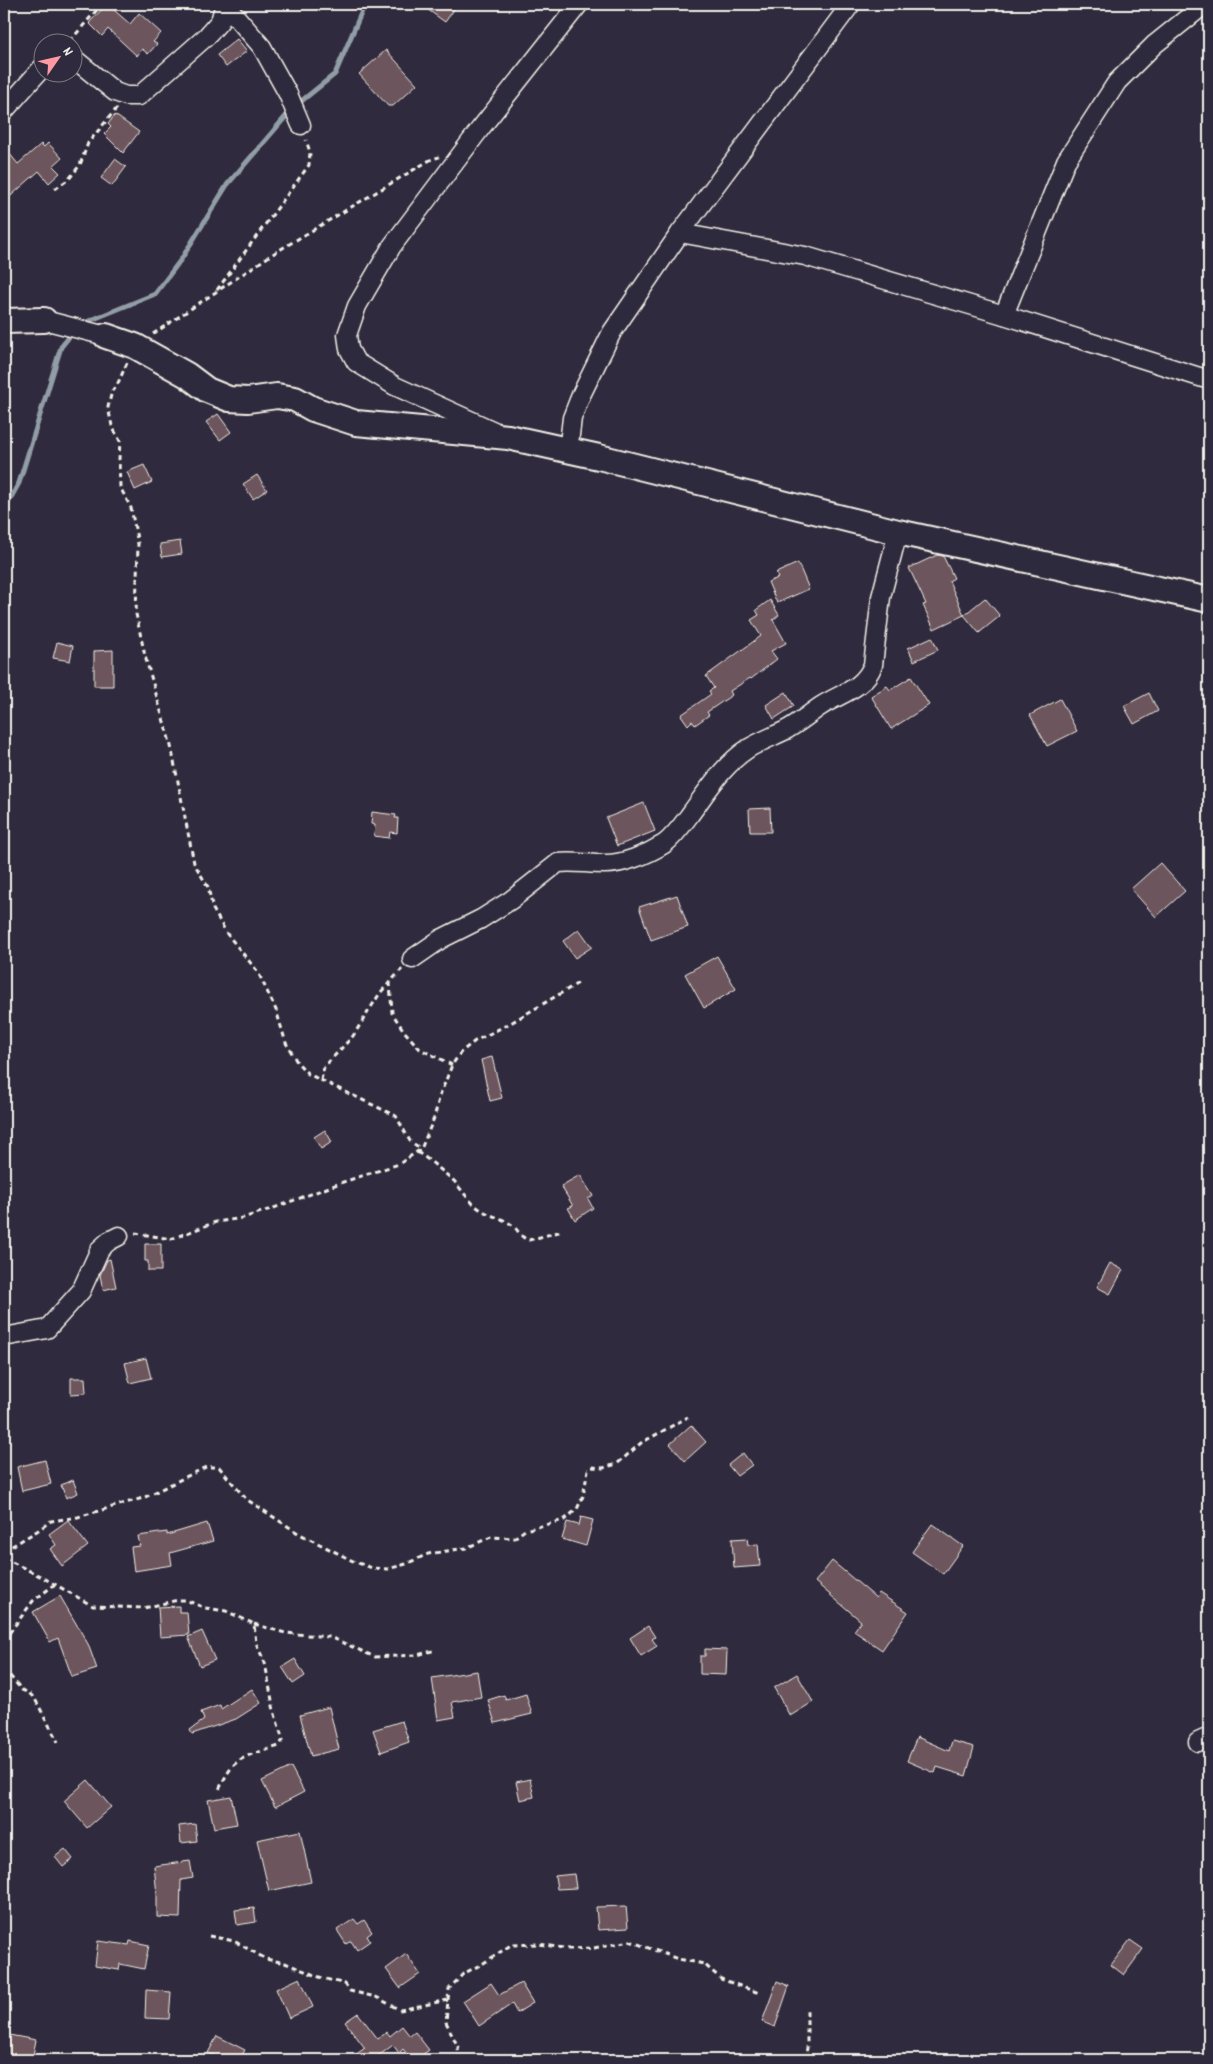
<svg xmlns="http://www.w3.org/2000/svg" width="1213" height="2064" viewBox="0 0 1213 2064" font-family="Dekko,sans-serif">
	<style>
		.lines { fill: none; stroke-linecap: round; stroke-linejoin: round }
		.stream { stroke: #929ea7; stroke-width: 5 }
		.building { fill: #6c555b; stroke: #f4f1e8 }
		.street-casing { stroke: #f4f1e8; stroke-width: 21 }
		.secondary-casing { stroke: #f4f1e8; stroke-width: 28 }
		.path { stroke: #f4f1e8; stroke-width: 3; stroke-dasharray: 5 4; stroke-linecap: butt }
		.street { stroke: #2f2a3d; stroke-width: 18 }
		.secondary { stroke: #2f2a3d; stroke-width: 24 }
	</style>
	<rect width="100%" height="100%" fill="#2f2a3d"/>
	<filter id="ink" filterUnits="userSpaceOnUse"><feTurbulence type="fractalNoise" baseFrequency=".02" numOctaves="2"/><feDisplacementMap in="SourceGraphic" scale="10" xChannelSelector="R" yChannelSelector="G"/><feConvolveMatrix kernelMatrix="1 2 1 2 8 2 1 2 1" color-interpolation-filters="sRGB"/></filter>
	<g filter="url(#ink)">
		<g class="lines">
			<g class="stream">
				<polyline points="79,325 155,294 182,258 227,185 294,107 335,74 365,4"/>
				<polyline points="4,510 19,483 61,347 74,331"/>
			</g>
		</g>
		<g class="building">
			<polygon points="107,4 130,24 139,13 161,33 153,42 157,44 148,54 142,49 137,56 108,29 102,36 89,23"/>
			<polygon points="420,4 458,4 445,22"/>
			<polygon points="237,39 247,51 226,67 217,55"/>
			<polygon points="386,50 417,84 393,106 388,106 359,74"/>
			<polygon points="115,115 139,132 123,153 104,134 111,127 108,124"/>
			<polygon points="48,143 62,158 53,166 60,173 49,183 39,171 4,202 4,147 18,164 41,144 44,147"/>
			<polygon points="115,159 126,167 112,186 101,178"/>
			<polygon points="218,414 231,432 220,440 206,422"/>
			<polygon points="144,465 152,482 135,490 127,472"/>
			<polygon points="257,475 267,490 253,499 243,484"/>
			<polygon points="180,541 182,554 162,557 160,544"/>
			<polygon points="937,555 943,556 954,578 949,581 964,615 934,629 923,605 926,604 909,568"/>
			<polygon points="798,563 809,589 777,603 768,582 778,578 776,573"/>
			<polygon points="985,598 1000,616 979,633 964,615"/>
			<polygon points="770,600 779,615 773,620 786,643 771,651 777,659 751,679 750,678 730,691 732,695 707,712 709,715 695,725 692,721 688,725 681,715 711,694 709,691 714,688 706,676 761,636 751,620 759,615 756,610"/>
			<polygon points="932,637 938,650 914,661 908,648"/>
			<polygon points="57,642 73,646 70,661 53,658"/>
			<polygon points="113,650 113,686 94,686 94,651"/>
			<polygon points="911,677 929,705 891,729 871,696 887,686 890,690"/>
			<polygon points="786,692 794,706 774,719 766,705"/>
			<polygon points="1149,693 1158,711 1134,724 1124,706"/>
			<polygon points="1060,699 1077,731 1047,746 1030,715"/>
			<polygon points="644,803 655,831 617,846 606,818"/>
			<polygon points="770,808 771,832 750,832 749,809"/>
			<polygon points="372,812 396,815 395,818 398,818 397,833 390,832 389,838 374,836 375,825 371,824"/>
			<polygon points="1160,863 1185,891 1156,917 1131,889"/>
			<polygon points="677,895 688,927 651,940 639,907"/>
			<polygon points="579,929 592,947 575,958 563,941"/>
			<polygon points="717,956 736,989 704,1008 685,974"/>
			<polygon points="492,1057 502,1098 490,1101 481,1060"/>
			<polygon points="325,1130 332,1142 321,1149 314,1137"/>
			<polygon points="580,1175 593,1196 588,1199 593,1208 575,1220 568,1208 573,1206 561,1186"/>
			<polygon points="145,1244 161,1244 161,1271 148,1271 148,1261 145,1261"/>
			<polygon points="110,1259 116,1287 103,1290 100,1275 107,1260"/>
			<polygon points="1110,1263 1123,1270 1110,1294 1097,1287"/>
			<polygon points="146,1358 151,1378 130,1383 125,1363"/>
			<polygon points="71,1378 85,1378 86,1393 71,1394"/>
			<polygon points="691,1425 706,1442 685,1461 670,1444"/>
			<polygon points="743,1453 752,1465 737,1476 728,1465"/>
			<polygon points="45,1460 51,1484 22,1491 17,1467"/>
			<polygon points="73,1480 78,1493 66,1498 61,1485"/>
			<polygon points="581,1517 593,1520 586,1546 562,1539 567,1522 579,1525"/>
			<polygon points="68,1520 88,1546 62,1566 50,1549 56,1545 49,1534"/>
			<polygon points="207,1523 213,1541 170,1553 172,1565 134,1571 131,1547 140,1546 138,1536 167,1532 167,1535"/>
			<polygon points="932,1524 963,1546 943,1574 912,1552"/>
			<polygon points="747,1538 748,1545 758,1544 760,1566 734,1568 732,1539"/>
			<polygon points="832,1561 876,1598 879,1593 908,1612 882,1650 854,1631 861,1621 815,1582"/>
			<polygon points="60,1596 88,1644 97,1669 72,1677 58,1638 50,1642 33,1612"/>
			<polygon points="179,1606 179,1612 187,1612 189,1635 160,1637 158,1607"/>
			<polygon points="648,1626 655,1637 652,1639 657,1646 641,1656 630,1638"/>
			<polygon points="202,1631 215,1660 200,1666 188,1637"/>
			<polygon points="705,1649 727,1650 726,1675 700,1674 700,1656 705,1656"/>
			<polygon points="295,1659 305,1676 293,1684 282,1667"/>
			<polygon points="477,1671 481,1697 452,1702 455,1717 438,1720 432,1678"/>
			<polygon points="797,1674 813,1702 790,1716 774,1688"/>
			<polygon points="252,1689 261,1703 236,1719 192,1734 190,1730 204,1720 201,1712 220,1705 221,1709"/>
			<polygon points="526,1694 532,1714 495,1723 488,1700 504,1695 506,1700"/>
			<polygon points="329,1707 339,1749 311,1756 300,1715"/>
			<polygon points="402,1721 409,1742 381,1752 373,1730"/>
			<polygon points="917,1737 949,1751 952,1741 974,1747 966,1776 937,1767 935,1773 907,1761"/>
			<polygon points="291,1767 304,1792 275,1807 262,1781"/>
			<polygon points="530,1779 534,1797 520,1800 516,1782"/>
			<polygon points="88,1780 111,1807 87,1828 64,1801"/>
			<polygon points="231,1796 237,1824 214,1828 208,1800"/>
			<polygon points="195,1824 197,1841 181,1843 179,1826"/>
			<polygon points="300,1831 311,1882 269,1891 257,1840"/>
			<polygon points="65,1849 73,1859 63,1867 55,1857"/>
			<polygon points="190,1861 193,1878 181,1880 180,1918 157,1917 157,1894 154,1866"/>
			<polygon points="574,1874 576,1888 557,1889 555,1876"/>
			<polygon points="626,1906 628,1928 598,1930 596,1907"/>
			<polygon points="254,1908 256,1922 237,1925 235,1910"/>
			<polygon points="354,1919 358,1924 364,1920 372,1932 367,1936 370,1941 357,1950 351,1941 346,1944 337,1930"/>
			<polygon points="1130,1940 1143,1949 1124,1975 1111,1965"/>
			<polygon points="98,1941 129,1945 130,1941 149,1945 144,1969 120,1964 119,1970 95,1966"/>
			<polygon points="406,1954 420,1974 400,1988 386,1969"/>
			<polygon points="300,1978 313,2007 289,2018 276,1989"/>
			<polygon points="777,1981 789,1986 775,2027 762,2022"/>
			<polygon points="491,1983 499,1995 521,1983 533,2003 517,2013 512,2004 479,2026 463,2001"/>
			<polygon points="146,1990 171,1992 169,2019 145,2018"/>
			<polygon points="358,2013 378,2039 387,2032 390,2036 402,2026 410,2036 415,2032 429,2050 415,2060 412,2060 403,2049 399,2053 393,2045 373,2060 348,2060 365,2048 345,2022"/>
			<polygon points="4,2034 36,2040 32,2060 4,2060"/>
			<polygon points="217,2036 245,2050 239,2060 223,2060 208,2053"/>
		</g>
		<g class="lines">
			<defs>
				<g id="street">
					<polyline points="225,4 262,47 288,94 301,125"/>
					<polyline points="72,57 115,92 126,96 139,96 207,36 220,21 225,4"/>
					<polyline points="4,111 42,68"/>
					<polyline points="680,233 805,256 1004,315 1209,380"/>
					<polyline points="1004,315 1066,161 1117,82 1154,45 1205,4"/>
					<polyline points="44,320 106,336"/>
					<polyline points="494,431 395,386 356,362 349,349 347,335 357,306 392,246 480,129 579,4"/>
					<polyline points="568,452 572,418 581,395 612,332 680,233 851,4"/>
					<path d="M412 959 441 939 481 919 511 900 558 863C573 861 587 864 603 864 622 865 648 854 664 844 675 836 683 824 691 813 708 790 724 764 749 748 761 741 774 736 786 730 799 723 809 714 821 706 841 693 864 689 873 665L881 597 898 532"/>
					<polyline points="4,1337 47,1329 81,1291 100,1249 109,1241 119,1236"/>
					<polyline points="1198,1742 1209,1737"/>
				</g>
				<g id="secondary">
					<polyline points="4,321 44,320"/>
					<polyline points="106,336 135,346 187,375 207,390 229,399 248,400 277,396 295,399 313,409 356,423 508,437 599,457 898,532 1209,600"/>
				</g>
			</defs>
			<use href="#street" class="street-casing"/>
			<use href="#secondary" class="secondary-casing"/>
			<g class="path">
				<polyline points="70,41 102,4"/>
				<polyline points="55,189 69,179 80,165 88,143 117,108"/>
				<polyline points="217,290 309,165 310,152 306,140"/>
				<polyline points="153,334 271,255 430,160 439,157"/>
				<polyline points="127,363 118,383 112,391 108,407 112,426 120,441 119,459 120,487 131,508 138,544 136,614 145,656 171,746 194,863 208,887 213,909 227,934 258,972 276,1010 286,1043 297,1062 308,1074 396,1116 410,1141 421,1149"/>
				<polyline points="390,982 392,1013 404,1031 420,1049 452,1065"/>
				<polyline points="321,1080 324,1067 353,1036 380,993 402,969"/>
				<path d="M417 1152C430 1160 442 1171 454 1181 462 1190 468 1200 477 1207 487 1215 499 1217 509 1223 518 1227 518 1237 529 1240L562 1231"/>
				<polyline points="135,1233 171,1239 216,1222 243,1218 271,1209 340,1183 399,1164 421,1149 434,1118 440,1095 452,1065 461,1052 475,1041 509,1024 580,982"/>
				<polyline points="4,1551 37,1531 51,1521 78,1517 143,1498 206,1467 219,1467 246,1499 298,1533 353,1561 372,1568 388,1569 406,1564 428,1554 466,1548 491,1537 514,1538 525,1530 564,1520 577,1509 583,1496 588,1470 593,1467 603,1468 617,1464 641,1443 688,1417"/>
				<path d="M4 1558 42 1577 93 1606 144 1608 178 1600H186L205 1608 226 1611 254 1624 256 1643 265 1663 274 1711 283 1740 279 1746C242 1758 235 1754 218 1792"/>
				<polyline points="254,1624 285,1633 330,1637 375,1657 417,1655 436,1650"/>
				<polyline points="4,1640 33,1601 54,1585"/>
				<polyline points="4,1669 22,1690 29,1693 35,1699 58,1742"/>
				<polyline points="209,1936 234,1941 266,1959 285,1963 322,1978 345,1984 350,1991 376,1997 400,2010 448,2000"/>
				<polyline points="459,2060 458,2047 446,2022 449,1989 463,1974 482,1964 511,1945 539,1944 569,1949 594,1948 630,1941 678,1959 704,1964 721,1979 759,1993"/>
				<polyline points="805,2060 807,2048 807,2007"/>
			</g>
			<use href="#street" class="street"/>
			<use href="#secondary" class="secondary"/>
		</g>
	</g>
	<rect width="1213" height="2064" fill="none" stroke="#2f2a3d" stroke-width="20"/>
	<rect x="10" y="10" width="1193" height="2044" fill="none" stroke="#f4f1e8" stroke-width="2" filter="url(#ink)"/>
	<g transform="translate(58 58) rotate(56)"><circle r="24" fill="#2f2a3d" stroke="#7e7a81"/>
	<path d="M0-4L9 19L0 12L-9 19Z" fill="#ff9aa2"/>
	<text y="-8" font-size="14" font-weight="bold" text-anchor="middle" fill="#f4f1e8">N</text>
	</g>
</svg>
